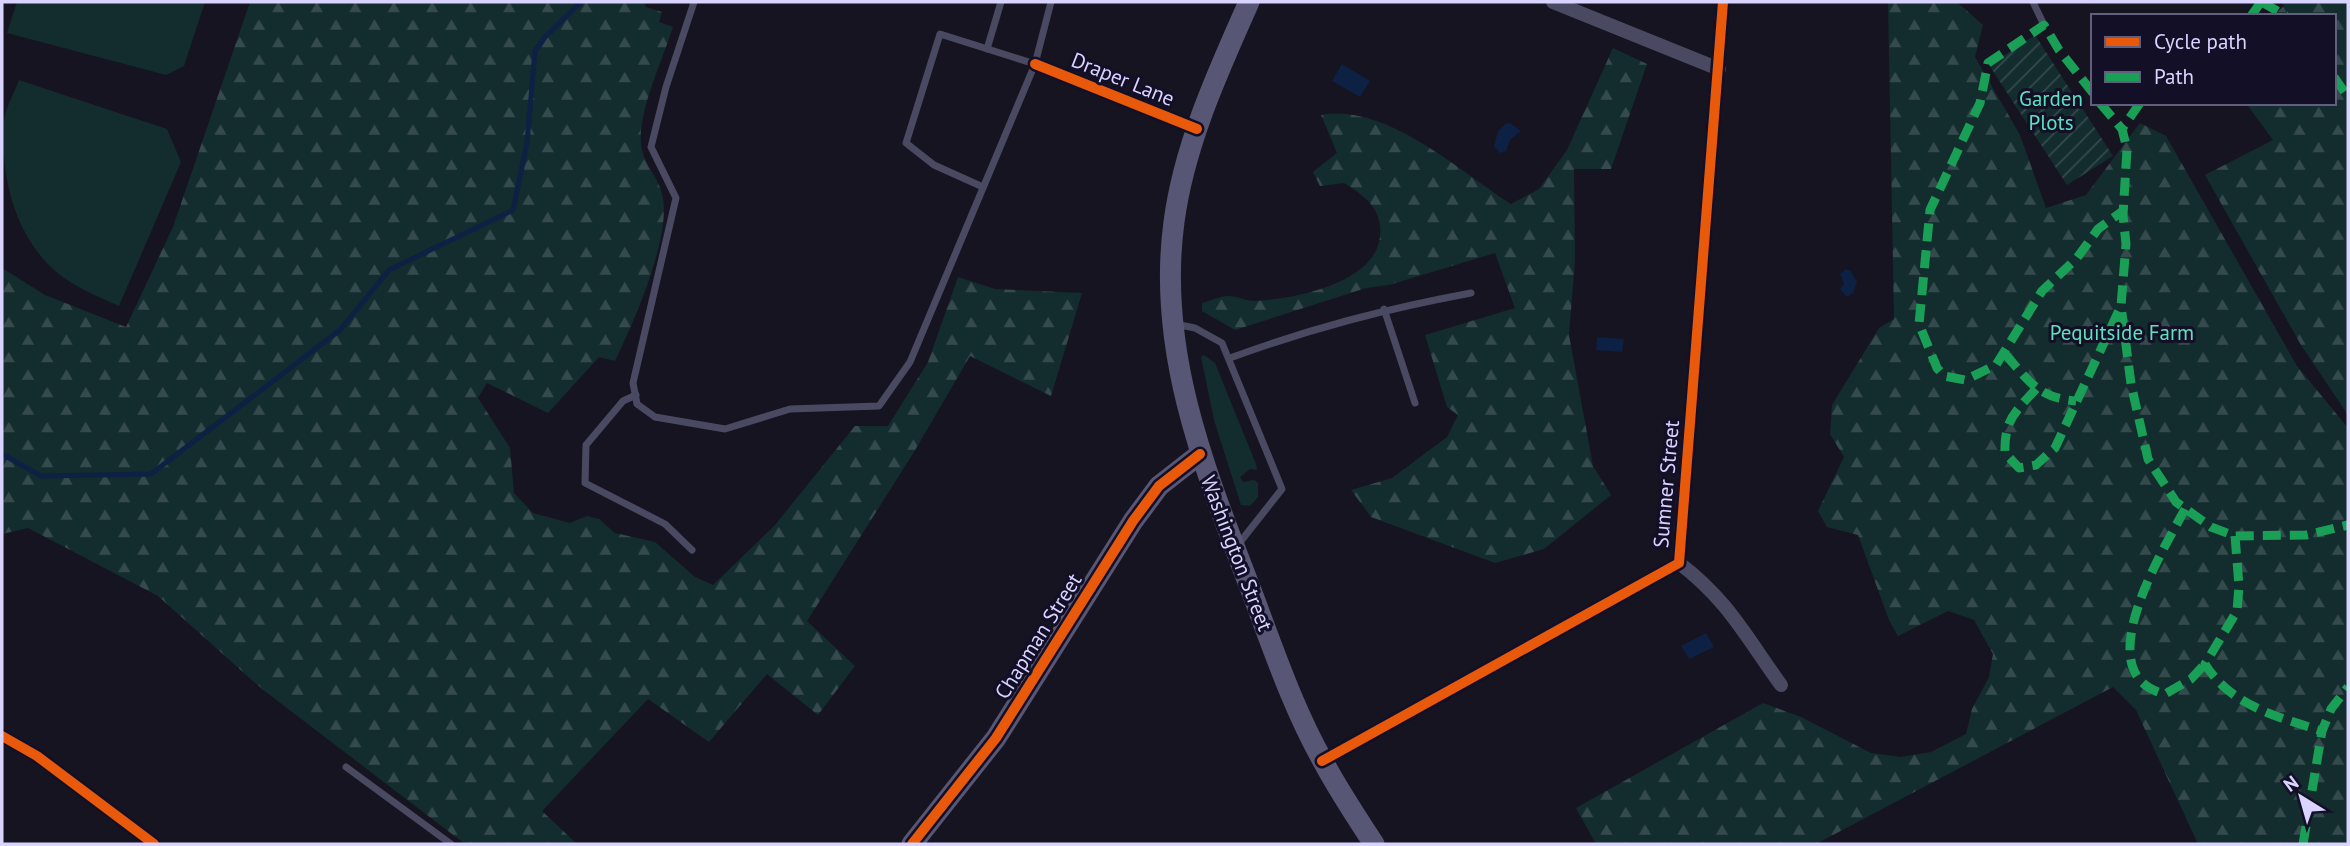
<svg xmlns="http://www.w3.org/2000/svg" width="2350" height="846" viewBox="0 0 2350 846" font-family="'PT Sans',sans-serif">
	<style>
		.green { fill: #132c2d }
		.forest { fill: url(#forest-firs) }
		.garden { fill: url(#garden-furrows) }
		.water { fill: #0d2144 }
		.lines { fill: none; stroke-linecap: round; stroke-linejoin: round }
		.stream { stroke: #0d2144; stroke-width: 5 }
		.lane { stroke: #4a4962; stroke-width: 7 }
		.street { stroke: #4a4962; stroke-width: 14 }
		.secondary { stroke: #575674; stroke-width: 21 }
		.quiet { stroke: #1a9f57; stroke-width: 9; stroke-dasharray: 18 9; stroke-linecap: butt }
		.cycleway-casing { stroke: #130f26; stroke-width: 15 }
		.cycleway { stroke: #e8590c; stroke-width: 10 }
		.labels { text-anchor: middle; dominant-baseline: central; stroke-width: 6; stroke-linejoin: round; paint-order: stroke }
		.street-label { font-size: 21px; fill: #d9d4ff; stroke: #130f26 }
		.park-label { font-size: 21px; fill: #5fe0c0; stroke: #130f26 }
	</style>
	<defs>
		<pattern id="forest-firs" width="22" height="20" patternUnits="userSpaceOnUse" patternTransform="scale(1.75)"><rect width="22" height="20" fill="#132c2d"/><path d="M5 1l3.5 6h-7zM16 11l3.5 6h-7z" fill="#354a4c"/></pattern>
		<pattern id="garden-furrows" width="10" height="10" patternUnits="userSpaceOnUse" patternTransform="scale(1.75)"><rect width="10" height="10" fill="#132c2d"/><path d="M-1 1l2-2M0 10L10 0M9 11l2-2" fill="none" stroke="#354a4c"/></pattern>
	</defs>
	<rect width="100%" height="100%" fill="#161421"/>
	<g class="green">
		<polygon points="17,2 205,2 184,66 166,75 7,33"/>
		<path d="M19 80 167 129 181 162 119 306C97 296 71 286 53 269 13 232 0 173 4 120 6 107 14 93 19 80Z"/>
		<polygon points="1204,355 1215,363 1256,464 1257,470 1250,469 1240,477 1243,482 1254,480 1258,483 1258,497 1250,506 1241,505 1214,420 1201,357"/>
	</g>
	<g class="forest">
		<path d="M250 2H644L646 7 662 12 659 22 673 27C663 58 647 92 642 123 635 164 658 170 663 198 670 240 634 322 615 361L599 357 548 413 487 383 478 398 510 448 514 493 533 513 570 523 587 516 599 519 615 533 655 542 695 577 713 585 775 525 855 426H888L928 362 958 277 995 289 1082 293 1051 396 970 356 914 452 807 621 855 666 818 715 767 674 709 742 648 699 542 811 577 844H465L262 689 158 596 28 528 2 534V268L45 295 126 327 173 227Z"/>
		<polygon points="1888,2 1957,2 1983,25 1975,57 2020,135 2046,208 2086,195 2140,123 2166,136 2297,366 2348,428 2348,844 2198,844 2136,710 2113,687 1816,844 1596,844 1576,808 1763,703 1801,717 1871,753 1901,757 1931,752 1966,734 1972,709 1989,677 1993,654 1974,620 1948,611 1898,636 1889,620 1858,535 1827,527 1818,511 1844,457 1830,434 1832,405 1879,328 1894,319"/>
		<polygon points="2281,2 2348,2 2348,415 2301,345 2205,175 2273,140 2246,103 2334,103 2334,16 2273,16 2284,6"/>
		<path d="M1613 48 1647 64 1611 169H1574L1575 260 1569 335 1593 466 1611 495 1544 549 1495 563 1371 517 1351 490 1392 478 1447 437 1458 415 1447 407 1425 335 1515 308 1495 253 1389 285 1366 288 1235 330 1202 311V303C1210 301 1220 296 1228 296 1237 296 1246 301 1254 301 1294 299 1374 284 1380 237 1383 209 1365 196 1344 183L1320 186 1313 172 1337 153 1321 115C1386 103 1459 171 1511 204L1539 189 1567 150Z"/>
	</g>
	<polygon class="garden" points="2035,35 2113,156 2067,185 1989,65"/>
	<g class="water">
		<polygon points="1342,64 1370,81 1360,97 1332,81"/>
		<polygon points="1510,123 1521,131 1510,140 1506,151 1500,153 1494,146 1498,131 1505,124"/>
		<polygon points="1846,269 1851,271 1857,282 1853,293 1847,297 1840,289 1844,284 1840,274"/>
		<polygon points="1597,337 1624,339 1622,352 1596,350"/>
		<polygon points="1706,633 1714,647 1689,659 1681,646"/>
	</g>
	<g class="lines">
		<polyline class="stream" points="2,454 41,476 151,474 340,330 389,270 513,210 527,143 535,51 545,37 581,2"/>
		<g class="lane">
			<polyline points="694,2 666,87 651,147 676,198 633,383 637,404 655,417 725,429 790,409 879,406 910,362 1035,64 1051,2"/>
			<polyline points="2033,2 2044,25"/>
			<polyline points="987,49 1001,2"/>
			<polyline points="983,187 934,165 906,143 940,34 1035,64"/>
			<polyline points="1384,309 1415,403"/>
			<polyline points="1175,324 1195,328 1222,343 1282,489 1237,546"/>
			<path d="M1230 358C1312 328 1385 309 1471 293"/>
			<polyline points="636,395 623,401 586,445 585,483 665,524 692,550"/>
			<polyline points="346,767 451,844"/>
		</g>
		<g class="street">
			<polyline points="1553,2 1719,69"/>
			<polyline points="1035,64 1197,129"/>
			<path d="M1679 563C1728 600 1746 637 1781 685"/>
			<polyline points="2,736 37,756 154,844"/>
			<polyline points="1322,761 1679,563 1723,2"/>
		</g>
		<g class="secondary">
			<path d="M1249 2C1218 72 1184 145 1174 222 1157 347 1202 463 1246 577 1270 639 1291 705 1324 763 1339 791 1357 818 1374 844"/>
			<polyline points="912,844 996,738 1133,521 1159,486 1200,454"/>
		</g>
		<g class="quiet">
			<polyline points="2262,2 2286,16"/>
			<polyline points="2251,16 2261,2"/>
			<polyline points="2334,77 2348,97"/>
			<polyline points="2093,93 2059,50 2044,25 1988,63 1980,103 1930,210 1919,324 1937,368 1944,376 1965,380 1996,365 2042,291 2077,258 2098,229 2123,211"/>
			<polyline points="2100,103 2122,129"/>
			<polyline points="2140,103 2122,129 2127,149 2123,215 2126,244 2121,306 2131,384 2148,459 2176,502 2211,527 2235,536 2306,535 2348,525"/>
			<path d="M2005 354C2029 381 2038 398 2076 401"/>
			<path d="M2036 389C2015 412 2004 420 2005 453L2019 468 2036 465 2055 448 2121 306"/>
			<path d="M2185 509C2164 549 2085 675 2165 694L2191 679 2205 664"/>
			<path d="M2235 536 2239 586 2237 611 2205 664C2231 706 2278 717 2322 731"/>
			<polyline points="2303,844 2322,731 2331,709 2348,687"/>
		</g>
		<defs>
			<g id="cycleway">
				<polyline points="1035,64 1197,129"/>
				<polyline points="2,736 37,756 154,844"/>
				<polyline points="1322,761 1679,563 1723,2"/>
				<polyline points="912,844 996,738 1133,521 1159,486 1200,454"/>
			</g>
		</defs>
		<use href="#cycleway" class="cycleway-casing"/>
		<use href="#cycleway" class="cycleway"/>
	</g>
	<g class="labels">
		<g class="street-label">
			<text transform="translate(1123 79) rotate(22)">Draper Lane</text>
			<text transform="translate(1666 484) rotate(-85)">Sumner Street</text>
			<text transform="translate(1237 553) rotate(69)">Washington Street</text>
			<text transform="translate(1038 636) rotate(-58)">Chapman Street</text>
		</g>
		<g class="park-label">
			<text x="2051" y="98">Garden<tspan x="2051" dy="24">Plots</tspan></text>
			<text x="2122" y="332">Pequitside Farm</text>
		</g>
	</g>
	<rect width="2350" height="846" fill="none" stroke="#d9d4ff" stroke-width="7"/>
	<rect x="2091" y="14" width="245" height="91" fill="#130f26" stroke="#625e7d" stroke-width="2"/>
	<rect x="2105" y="37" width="35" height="10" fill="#e8590c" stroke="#625e7d" stroke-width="2"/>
	<text x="2154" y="49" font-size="21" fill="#d9d4ff">Cycle path</text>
	<rect x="2105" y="72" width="35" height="10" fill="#1a9f57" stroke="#625e7d" stroke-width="2"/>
	<text x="2154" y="84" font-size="21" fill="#d9d4ff">Path</text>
	<g transform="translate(2301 797) rotate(323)" stroke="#130f26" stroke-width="5" paint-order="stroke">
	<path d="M0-5L12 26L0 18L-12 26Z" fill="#d9d4ff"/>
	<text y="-10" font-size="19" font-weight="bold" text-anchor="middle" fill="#d9d4ff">N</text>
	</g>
</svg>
